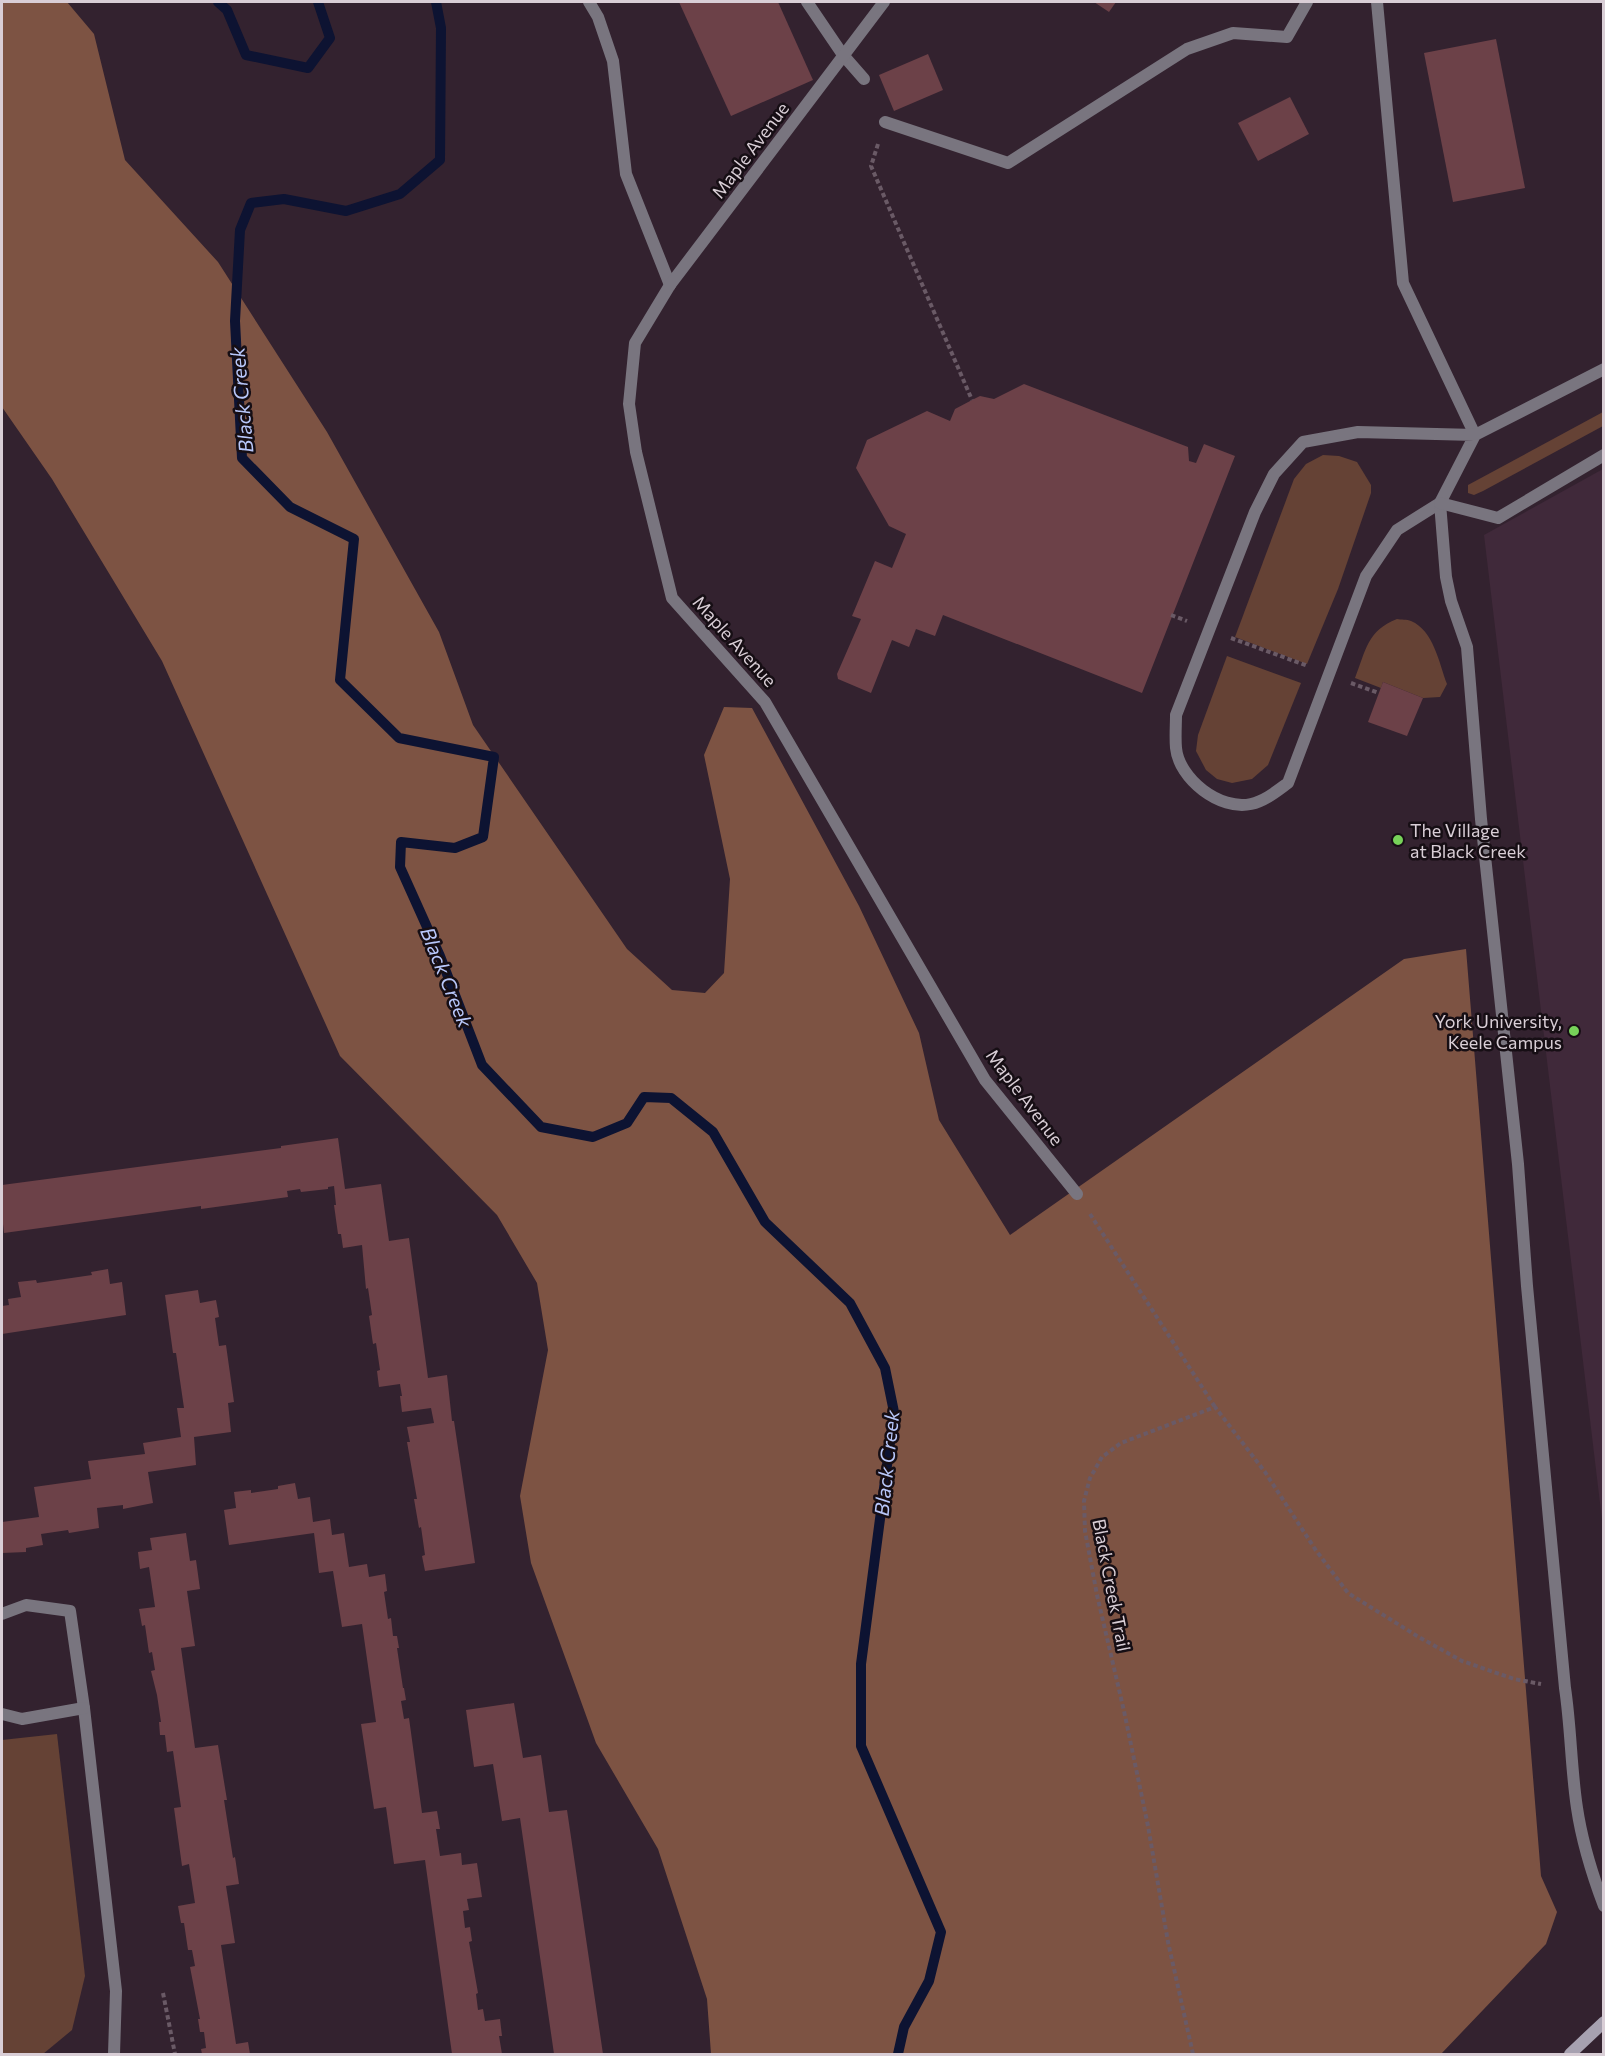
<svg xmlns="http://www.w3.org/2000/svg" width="1605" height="2056" viewBox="0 0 1605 2056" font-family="Commissioner,sans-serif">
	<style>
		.built { fill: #40293a }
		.green { fill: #654235 }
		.forest { fill: #7d5343 }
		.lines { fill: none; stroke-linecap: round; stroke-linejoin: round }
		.stream { stroke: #0d1332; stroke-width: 10 }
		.building { fill: #6c4148 }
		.path { stroke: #6a5a66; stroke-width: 4; stroke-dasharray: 4.5 3; stroke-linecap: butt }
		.lane { stroke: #79757f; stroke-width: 12 }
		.secondary { stroke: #a7a1b0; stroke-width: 12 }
		.poi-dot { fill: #77d259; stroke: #160e14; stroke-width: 2 }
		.labels { text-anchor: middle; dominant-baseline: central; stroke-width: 5; stroke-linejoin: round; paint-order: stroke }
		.street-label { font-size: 18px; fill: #d9ced6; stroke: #160e14 }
		.poi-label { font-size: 18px; fill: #d9ced6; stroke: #160e14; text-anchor: start }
		.water-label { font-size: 20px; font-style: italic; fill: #b8c7fa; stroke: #160e14 }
	</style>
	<rect width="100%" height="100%" fill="#33222f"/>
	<polygon class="built" points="1603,469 1603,1528 1484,535"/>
	<g class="green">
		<polygon points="1603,412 1603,426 1483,491 1474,495 1468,493 1468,485"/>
		<polygon points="1323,455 1339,456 1357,462 1371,485 1371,493 1338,589 1307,664 1235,637 1294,479 1306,464"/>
		<path d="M1397 619C1401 620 1407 619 1411 621 1434 631 1439 663 1447 684L1440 697 1423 698 1383 682 1381 688 1355 678C1366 650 1367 631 1397 619Z"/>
		<polygon points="1227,656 1301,683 1268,765 1252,779 1232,783 1217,779 1206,770 1196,751 1198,735"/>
		<polygon points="57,1734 85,1976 72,2030 43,2054 2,2054 2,1740"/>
	</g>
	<polygon class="forest" points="2,2 67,2 94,34 125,160 218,262 327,432 439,632 473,725 627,949 672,990 705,993 724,973 730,879 704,755 724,707 752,708 859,906 919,1033 939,1120 1010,1235 1404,959 1466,949 1541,1876 1557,1912 1546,1944 1441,2054 711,2054 707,1999 658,1849 596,1743 531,1563 520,1496 548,1350 537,1283 497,1215 340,1056 162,661 52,479 2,407"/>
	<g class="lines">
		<g class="stream">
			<polyline points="218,2 227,10 246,55 308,68 330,38 318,2"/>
			<polyline points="436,2 441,28 440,160 400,194 346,211 284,199 251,203 240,230 235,321 242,458 290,507 354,539 340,680 399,738 494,757 483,837 455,848 401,842 400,867 440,956 482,1065 541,1127 593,1137 627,1123 644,1097 671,1098 713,1132 765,1222 850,1303 885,1368 894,1412 861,1664 861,1746 941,1932 929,1981 904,2027 898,2054"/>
		</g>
	</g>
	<g class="building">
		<polygon points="679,2 778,2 813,80 731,116"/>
		<polygon points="1094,2 1116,2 1109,12"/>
		<polygon points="1496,39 1525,188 1453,202 1424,53"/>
		<polygon points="928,54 943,90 894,111 879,75"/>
		<polygon points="1290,97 1309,134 1258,161 1238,123"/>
		<polygon points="1024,384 1188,447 1189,461 1196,463 1204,444 1235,456 1142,693 943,615 935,636 916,629 909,647 892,640 871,693 838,679 837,674 861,619 852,616 875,561 892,568 906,534 889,526 856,468 867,440 927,411 950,421 955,409 972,400 980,396 994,399"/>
		<polygon points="1383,682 1423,698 1407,736 1368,722"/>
		<polygon points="338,1138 345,1189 381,1184 389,1241 409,1238 428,1378 447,1375 452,1421 454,1421 475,1563 425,1571 422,1556 425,1555 421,1527 419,1528 414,1499 417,1499 407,1442 410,1442 407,1427 434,1423 431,1408 402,1412 400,1396 402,1396 400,1384 379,1387 377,1371 380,1370 376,1343 373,1344 369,1316 372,1315 368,1288 366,1289 362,1245 343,1248 341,1234 338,1234 334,1205 336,1205 334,1186 328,1187 328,1189 301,1192 300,1189 287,1191 288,1197 201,1209 201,1206 4,1233 2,1215 2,1185 281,1148 281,1146"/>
		<polygon points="108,1269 110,1284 122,1282 126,1315 2,1334 2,1306 9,1305 8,1299 21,1297 18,1282 36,1280 37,1283 92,1275 91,1272"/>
		<polygon points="198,1290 200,1303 216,1300 219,1317 215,1318 219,1346 226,1345 234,1402 228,1403 231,1432 194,1437 196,1465 148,1472 153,1503 123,1509 123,1505 97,1508 99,1528 69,1533 68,1530 41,1534 43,1545 26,1548 26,1552 2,1553 2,1522 39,1517 34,1487 91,1479 88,1461 145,1454 143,1443 181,1437 177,1408 184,1408 176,1353 173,1353 165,1295"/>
		<polygon points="295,1483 298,1499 310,1497 313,1522 330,1519 332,1535 344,1533 349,1567 367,1564 369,1577 385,1574 387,1591 384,1592 388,1619 391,1618 393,1636 397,1636 399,1648 397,1648 403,1688 404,1688 406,1700 401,1701 404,1719 409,1718 422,1813 437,1811 440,1829 436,1829 440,1856 461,1853 462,1865 477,1863 482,1897 467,1899 469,1910 463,1911 465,1928 470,1927 472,1941 469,1942 478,1993 476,1994 478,2010 483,2009 485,2021 500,2019 502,2036 499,2036 502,2054 452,2054 425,1860 394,1864 386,1807 374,1809 361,1724 376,1722 362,1624 342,1627 333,1571 319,1573 314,1533 229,1545 224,1510 236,1508 234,1492 251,1490 251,1493 278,1489 278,1486"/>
		<polygon points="186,1533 190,1561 196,1560 200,1589 187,1591 195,1646 181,1648 195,1748 218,1745 227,1800 224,1800 233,1858 235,1857 239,1884 226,1886 235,1943 221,1945 236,2044 248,2042 250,2054 202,2054 201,2049 206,2048 204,2032 200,2032 198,2019 200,2019 190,1967 195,1966 192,1950 188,1950 184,1923 181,1923 178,1906 195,1903 189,1864 182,1866 174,1808 181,1807 173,1751 167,1752 165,1735 160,1735 159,1722 161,1722 157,1695 151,1671 155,1670 152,1652 149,1653 145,1625 142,1626 139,1609 155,1607 149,1567 140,1569 138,1552 152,1550 150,1538"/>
		<polygon points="514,1703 523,1758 541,1755 549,1812 567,1810 603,2054 554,2054 520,1818 502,1821 493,1764 474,1767 466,1710"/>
	</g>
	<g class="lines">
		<g class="path">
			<polyline points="878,144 871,166 972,400"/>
			<polyline points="1171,615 1187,621"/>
			<polyline points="1231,638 1308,666"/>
			<polyline points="1351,683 1379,693"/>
			<polyline points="1090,1214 1215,1407"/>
			<polyline points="163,1993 175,2054"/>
			<polyline points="1193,2054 1168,1942 1148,1826 1124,1711 1097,1595 1085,1531 1084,1501 1090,1478 1102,1457 1121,1443 1215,1407 1265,1472 1315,1549 1348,1593 1417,1636 1462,1661 1514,1679 1541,1684"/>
		</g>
		<g class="lane">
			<polyline points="589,2 598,17 613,61 626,174 670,285"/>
			<polyline points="807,2 843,55 864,79"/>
			<polyline points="884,2 670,285 635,343 629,404 636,452 672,598 765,702 985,1080 1077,1194"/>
			<polyline points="1377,2 1403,283 1475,435"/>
			<polyline points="885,122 1008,163 1187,49 1233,33 1287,37 1307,2"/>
			<path d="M1475 435 1440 503 1397 530 1366 576 1288 783C1277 791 1265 801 1251 804 1220 811 1179 779 1176 748 1175 737 1176 725 1176 715L1255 512 1274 474 1303 442 1358 432 1475 435 1604 369"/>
			<path d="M1440 503 1446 577 1451 601 1467 647 1481 819 1518 1164 1527 1286 1565 1688C1571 1728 1571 1769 1577 1808 1582 1842 1592 1874 1604 1906"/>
			<polyline points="1440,503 1498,518 1604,455"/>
			<polyline points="2,1614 26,1605 70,1611 84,1708 116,1991 114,2054"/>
			<polyline points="2,1714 22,1719 84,1708"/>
		</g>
		<polyline class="secondary" points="1570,2054 1604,2022"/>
	</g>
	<g class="poi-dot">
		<circle cx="1398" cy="840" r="6"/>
		<circle cx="1574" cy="1031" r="6"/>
	</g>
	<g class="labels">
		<g class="street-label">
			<text transform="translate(750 150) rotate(-53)">Maple Avenue</text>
			<text transform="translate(735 641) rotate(48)">Maple Avenue</text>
			<text transform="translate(1025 1097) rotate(53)">Maple Avenue</text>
			<text transform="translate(1112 1585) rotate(79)">Black Creek Trail</text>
		</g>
		<g class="poi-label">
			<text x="1410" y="830">The Village<tspan x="1410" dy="21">at Black Creek</tspan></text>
			<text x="1562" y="1021" text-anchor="end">York University,<tspan x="1562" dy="21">Keele Campus</tspan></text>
		</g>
		<g class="water-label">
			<text transform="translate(241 400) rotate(-95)">Black Creek</text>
			<text transform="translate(447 977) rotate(68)">Black Creek</text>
			<text transform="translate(886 1463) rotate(-84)">Black Creek</text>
		</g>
	</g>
	<rect width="1605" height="2056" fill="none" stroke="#d9ced6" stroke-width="6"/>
</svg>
